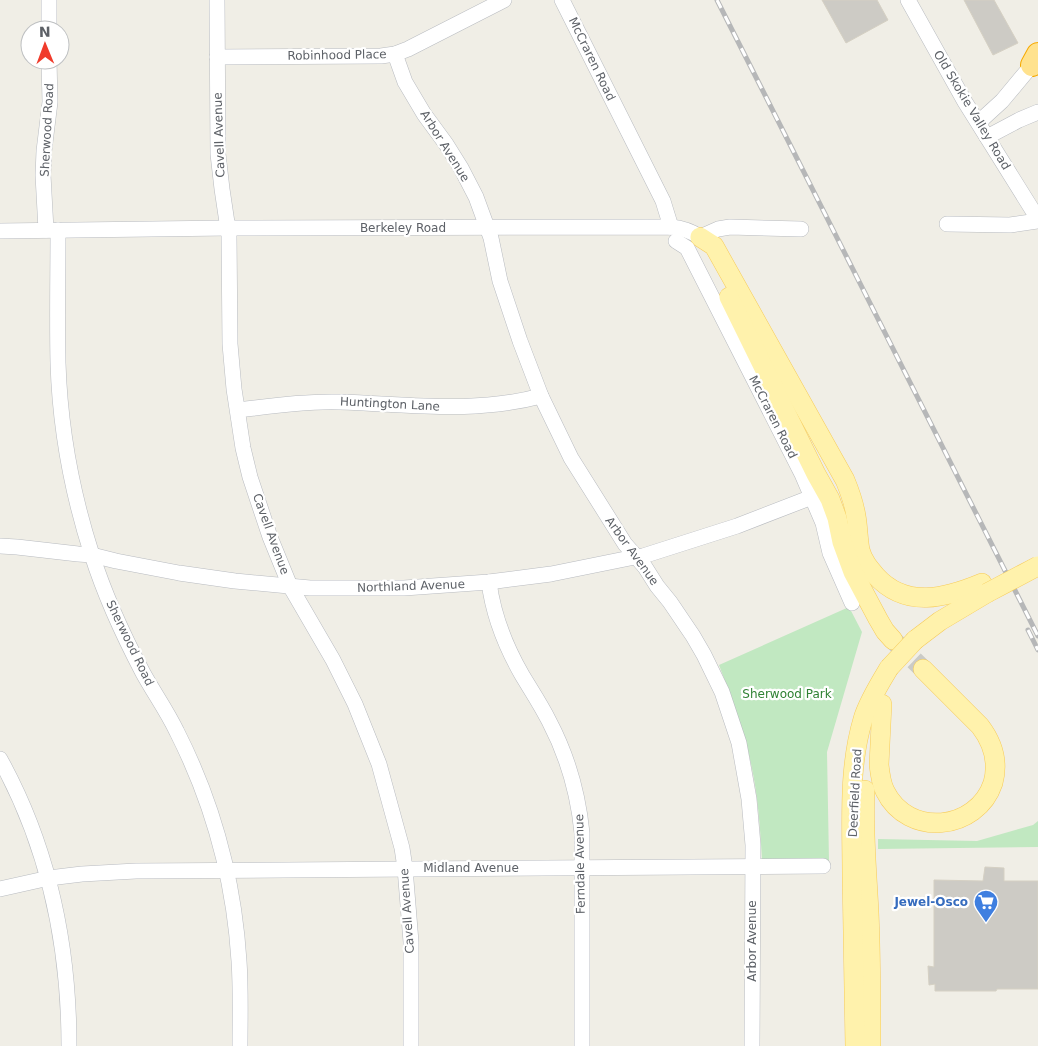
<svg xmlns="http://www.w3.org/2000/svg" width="1038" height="1046" viewBox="0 0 1038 1046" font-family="'DejaVu Sans',sans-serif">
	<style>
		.green { fill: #c1e8c1 }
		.building { fill: #cdcbc5; stroke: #d5d0c3 }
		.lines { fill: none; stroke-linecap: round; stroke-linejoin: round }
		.major-tunnel { stroke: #cbcbc6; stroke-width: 19; stroke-dasharray: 19 9; stroke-linecap: butt }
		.minor-casing { stroke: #b8bbc0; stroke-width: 16 }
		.major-casing { stroke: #f7cb58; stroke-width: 20 }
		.highway-casing { stroke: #f6a900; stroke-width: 24 }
		.minor { stroke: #fff; stroke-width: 15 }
		.major { stroke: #fff2ac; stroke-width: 19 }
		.highway { stroke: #ffe28e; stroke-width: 22 }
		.rail-casing { stroke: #b6b7b8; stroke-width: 5 }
		.rail { stroke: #fff; stroke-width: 3; stroke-dasharray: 9; stroke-linecap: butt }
		.major-bridge-casing { stroke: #f7cb58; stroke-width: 20; stroke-linecap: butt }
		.major-bridge { stroke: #fff2ac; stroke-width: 19 }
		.labels { text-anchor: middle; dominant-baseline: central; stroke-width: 4.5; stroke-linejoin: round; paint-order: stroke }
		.street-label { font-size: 12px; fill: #5d6167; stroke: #fff }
		.park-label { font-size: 12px; fill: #308234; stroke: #fff }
		.shop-label { font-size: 12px; font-weight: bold; fill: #366cbe; stroke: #fff; text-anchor: end }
	</style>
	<rect width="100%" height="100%" fill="#f0eee6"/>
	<g class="green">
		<path d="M849 607 862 632 827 752 829 861 762 859C760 827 758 795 751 764 744 730 731 697 719 665Z"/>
		<polygon points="1038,821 1038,847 878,849 878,839 977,841 1033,825"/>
	</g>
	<g class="building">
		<polygon points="822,0 877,0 888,20 846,43"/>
		<polygon points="964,0 994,0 1018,43 993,55"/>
		<polygon points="985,867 1004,868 1004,881 1038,881 1038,989 997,989 996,991 935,991 935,984 929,985 928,966 934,967 934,880 983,881"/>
	</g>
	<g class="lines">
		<polyline class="major-tunnel" points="894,641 923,669"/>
		<defs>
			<g id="minor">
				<polyline points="49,0 49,30"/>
				<polyline points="217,0 218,154 222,189 229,236 230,344 234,389 243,448 250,477 270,537 290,586 333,660 355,704 379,764 402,848 405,868 411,942 411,1046"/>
				<polyline points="562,0 663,201 671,227"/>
				<polyline points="908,0 965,102 1038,219"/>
				<polyline points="395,54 405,82 424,114 446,144 461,168 476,197 491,238 500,281 520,341 541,396 571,458 625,544 645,567 657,586 670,602 693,636 704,655 722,692 739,743 749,799 753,845 752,1046"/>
				<polyline points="217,57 381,56 395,54 408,49 504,0"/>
				<polyline points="979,122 1002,101 1032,65 1038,60"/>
				<polyline points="987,137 1019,120 1038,112"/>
				<polyline points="947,224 1010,225 1038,221"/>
				<polyline points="46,230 43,175 44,151 50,102 49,60"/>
				<path d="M58 230C58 274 57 319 58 363 60 428 72 493 92 555 105 596 123 635 143 673 154 693 167 711 177 732 213 803 234 881 239 961 241 989 240 1018 240 1046"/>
				<path d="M0 231 228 228 671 227C682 228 691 231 700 237L718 229 730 227 801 229"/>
				<polyline points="676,241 687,248 802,474 823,523 830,553 852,603"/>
				<path d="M238 410C272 406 306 401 340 402 409 404 474 414 541 396"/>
				<polyline points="0,546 17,547 78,554 92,555 116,561 179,573 235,581 310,588 404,588 489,582 551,574 635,557 643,556 737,526 812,497"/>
				<path d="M489 582C493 614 506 647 522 675 531 690 541 705 549 721 568 757 578 792 582 833V1046"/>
				<path d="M0 759C49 848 69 945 69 1046"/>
				<polyline points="0,889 49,878 82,874 136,871 823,866"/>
			</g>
			<g id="major">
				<path d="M700 237 714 246 845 480C850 492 854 504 856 516 858 527 858 539 860 550 863 561 869 568 876 576 906 609 946 598 982 583"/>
				<polyline points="729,297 816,474 830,499 837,518 842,542 853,572 878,619 885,631 893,640"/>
				<polyline points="915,640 940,621 987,593"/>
				<path d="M882 704 879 765C880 774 881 783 885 791 908 838 977 831 993 783 999 761 993 743 980 726L923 669"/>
				<path d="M865 790C863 831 867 872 869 912 871 957 871 1001 871 1046"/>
				<path d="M855 1046C854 989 853 932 852 874 852 823 848 769 863 719 868 702 880 683 889 668"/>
			</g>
			<polyline id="highway" points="1032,65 1038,54"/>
		</defs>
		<use href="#minor" class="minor-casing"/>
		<use href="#major" class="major-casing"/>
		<use href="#highway" class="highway-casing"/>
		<use href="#minor" class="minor"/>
		<use href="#major" class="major"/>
		<use href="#highway" class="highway"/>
		<defs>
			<g id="rail">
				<polyline points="717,0 1038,636"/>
				<polyline points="1028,630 1038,650"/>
			</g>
		</defs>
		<use href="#rail" class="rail-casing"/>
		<use href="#rail" class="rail"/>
		<defs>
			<g id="major-bridge">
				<polyline points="987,593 1038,566"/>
				<polyline points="889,668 915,640"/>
			</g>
		</defs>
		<use href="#major-bridge" class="major-bridge-casing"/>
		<use href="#major-bridge" class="major-bridge"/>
	</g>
	<defs>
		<symbol id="supermarket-pin" viewBox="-11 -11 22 30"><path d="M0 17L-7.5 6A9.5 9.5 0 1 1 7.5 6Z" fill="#3f7fe0" stroke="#fff"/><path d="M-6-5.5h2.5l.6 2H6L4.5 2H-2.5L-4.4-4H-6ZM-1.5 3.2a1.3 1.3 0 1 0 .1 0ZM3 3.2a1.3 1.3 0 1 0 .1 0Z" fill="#fff"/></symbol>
	</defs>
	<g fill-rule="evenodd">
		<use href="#supermarket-pin" x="972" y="888" width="28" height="38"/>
	</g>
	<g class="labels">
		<g class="street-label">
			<text transform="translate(337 55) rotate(-1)">Robinhood Place</text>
			<text transform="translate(592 59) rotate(64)">McCraren Road</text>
			<text transform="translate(972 110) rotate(59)">Old Skokie Valley Road</text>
			<text transform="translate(47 130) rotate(-87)">Sherwood Road</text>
			<text transform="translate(219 135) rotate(-92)">Cavell Avenue</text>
			<text transform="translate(445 146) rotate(58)">Arbor Avenue</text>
			<text x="403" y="228">Berkeley Road</text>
			<text transform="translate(390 404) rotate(3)">Huntington Lane</text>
			<text transform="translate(773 417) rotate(63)">McCraren Road</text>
			<text transform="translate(271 534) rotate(70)">Cavell Avenue</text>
			<text transform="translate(632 551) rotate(54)">Arbor Avenue</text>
			<text transform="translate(411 586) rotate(-2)">Northland Avenue</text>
			<text transform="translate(130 643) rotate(64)">Sherwood Road</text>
			<text transform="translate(855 793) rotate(-87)">Deerfield Road</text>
			<text transform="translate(580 864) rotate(-91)">Ferndale Avenue</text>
			<text x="471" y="868">Midland Avenue</text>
			<text transform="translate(407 911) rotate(-94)">Cavell Avenue</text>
			<text transform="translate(752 941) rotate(-90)">Arbor Avenue</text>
		</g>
		<g class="park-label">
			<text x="787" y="694">Sherwood Park</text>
		</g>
		<g class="shop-label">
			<text x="968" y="902">Jewel-Osco</text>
		</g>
	</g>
	<g transform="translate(45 45) rotate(359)"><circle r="24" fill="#ffffff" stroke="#bec0c2"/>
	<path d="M0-4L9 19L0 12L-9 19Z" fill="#f03b2b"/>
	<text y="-8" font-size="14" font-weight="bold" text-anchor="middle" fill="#5d6167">N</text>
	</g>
</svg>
